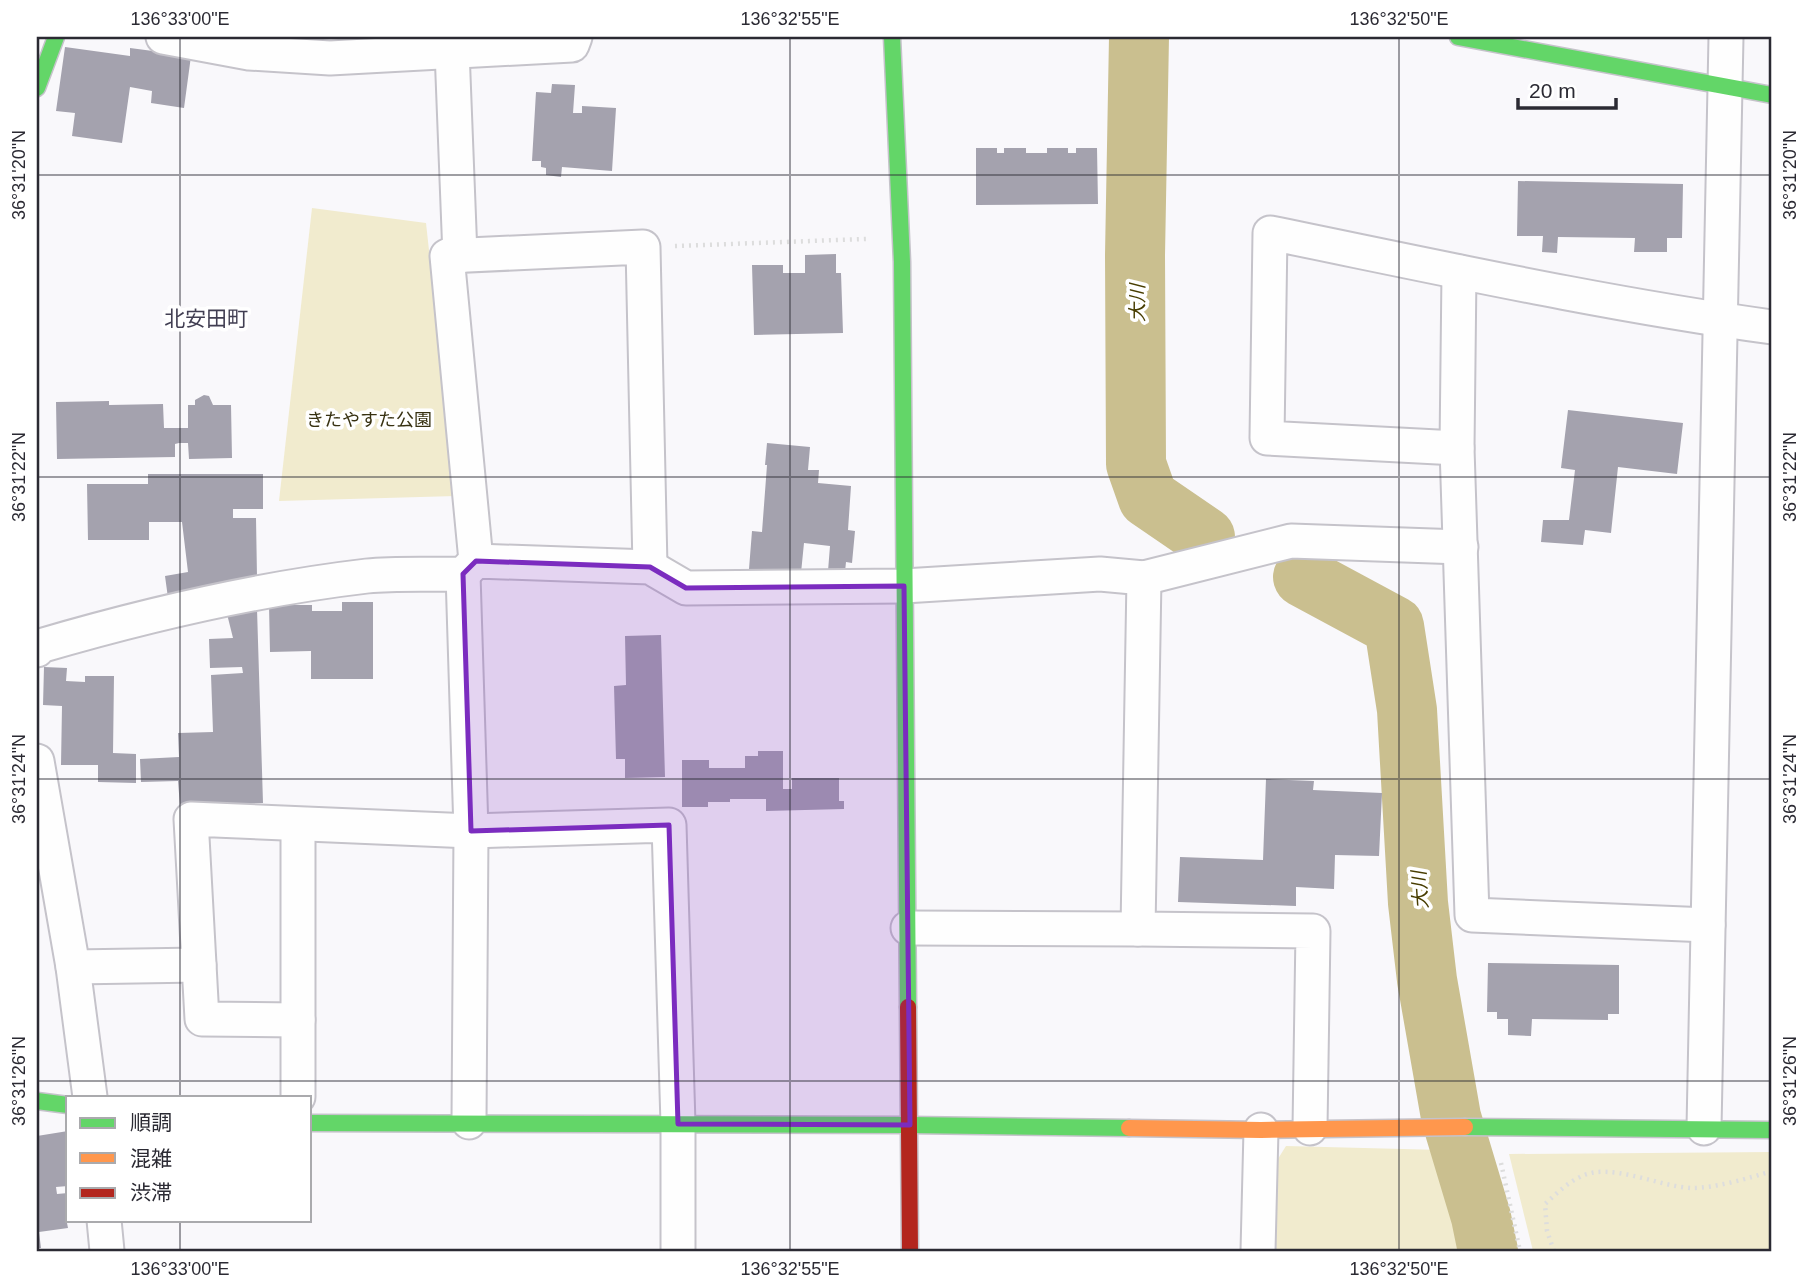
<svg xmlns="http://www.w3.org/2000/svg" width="1809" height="1288" viewBox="0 0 1809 1288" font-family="Helvetica,'Noto Sans JP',sans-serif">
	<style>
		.green { fill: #f1ebce }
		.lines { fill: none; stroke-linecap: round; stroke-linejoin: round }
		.river { stroke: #cabf8f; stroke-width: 60 }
		.building { fill: #a4a2ae }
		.street-casing { stroke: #c5c3ca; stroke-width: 37 }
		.fast-casing { stroke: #c5c3ca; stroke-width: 19 }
		.slow-casing { stroke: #c5c3ca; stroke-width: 19 }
		.jam-casing { stroke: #c5c3ca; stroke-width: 19 }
		.path { stroke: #ddd; stroke-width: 4.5; stroke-dasharray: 2 5; stroke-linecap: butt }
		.street { stroke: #fefefe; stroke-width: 33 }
		.fast { stroke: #63d668; stroke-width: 16 }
		.slow { stroke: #ff974d; stroke-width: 16 }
		.jam { stroke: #b3261e; stroke-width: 16 }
		.marked { fill: #7b2cbf; fill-opacity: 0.2; stroke: #7b2cbf; stroke-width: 5; stroke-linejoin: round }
		.ticks { fill: none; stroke: #2b2a33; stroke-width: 2; stroke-opacity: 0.45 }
		.labels { text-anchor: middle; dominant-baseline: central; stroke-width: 7; stroke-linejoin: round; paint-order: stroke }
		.park-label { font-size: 18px; fill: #373111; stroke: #fff }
		.water-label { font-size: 19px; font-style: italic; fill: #483d01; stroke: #fff }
		.quarter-label { font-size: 21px; fill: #413e52; stroke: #fff }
		.neatline { fill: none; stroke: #2b2a33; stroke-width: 2.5 }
		.ticks-label { font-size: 18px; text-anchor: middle; fill: #2b2a33 }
	</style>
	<rect width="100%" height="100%" fill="#f9f8fb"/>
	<g class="green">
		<polygon points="312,208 426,223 456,496 279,501"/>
		<polygon points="1286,1146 1442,1150 1466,1251 1275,1251 1276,1162"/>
		<polygon points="1772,1152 1772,1251 1533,1251 1509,1154"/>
	</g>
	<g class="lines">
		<g class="river">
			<polyline points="1139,37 1135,255 1136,464 1148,498 1205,537"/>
			<polyline points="1303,577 1394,626 1407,710 1418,903 1427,980 1451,1117 1481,1217 1488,1251"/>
		</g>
	</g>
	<g class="building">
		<polygon points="65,47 130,56 130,48 191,56 184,108 151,103 152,91 130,87 122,143 72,136 75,113 56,111"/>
		<polygon points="552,84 575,85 573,113 582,113 582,106 616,108 612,171 562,167 561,177 546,175 546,168 541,167 541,161 532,161 536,92 551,93"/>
		<polygon points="976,148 997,148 997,153 1004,153 1004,148 1026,148 1026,153 1047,153 1047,148 1068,148 1068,153 1076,153 1076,148 1097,148 1098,204 976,205"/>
		<polygon points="1518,181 1683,184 1682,238 1667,238 1667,252 1634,252 1635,238 1558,237 1557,253 1542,252 1543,236 1517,236"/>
		<polygon points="836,254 836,273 841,273 843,333 754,335 752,265 783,265 783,273 805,273 805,255"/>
		<polygon points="204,395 209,396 213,405 231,405 232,458 189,459 188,443 179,443 175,444 175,457 57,459 56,402 109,401 109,405 163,404 164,428 188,428 188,405 195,405 195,400"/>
		<polygon points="1568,410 1683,423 1677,474 1618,467 1611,533 1585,530 1583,545 1541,542 1543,520 1569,520 1575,470 1561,468"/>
		<polygon points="767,443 810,447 808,470 819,470 818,483 851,486 848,530 855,531 852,563 846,562 845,572 828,571 830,546 804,543 801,573 749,569 752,531 762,532 767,465 765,465"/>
		<polygon points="148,474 263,474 263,509 233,509 233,518 256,518 257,577 212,584 213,590 168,598 165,576 188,572 182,522 149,522 149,540 88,540 87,484 148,484"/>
		<polygon points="342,602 373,602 373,679 311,679 311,651 270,652 269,605 312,605 312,611 342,611"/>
		<polygon points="257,609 263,803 180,806 178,781 141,782 140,759 179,757 178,733 213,732 211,675 243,673 242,667 210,668 209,639 233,638 227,614"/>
		<polygon points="661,635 665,777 625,778 625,759 616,759 614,686 626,685 625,636"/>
		<polygon points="44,667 67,668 66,681 85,682 85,676 114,676 113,753 136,754 136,783 98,782 98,765 61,765 62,706 43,705"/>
		<polygon points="758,751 783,751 783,789 792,789 792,778 839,778 839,801 844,801 844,809 766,811 766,799 730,799 730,802 708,802 708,807 682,807 682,760 709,760 709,768 745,768 745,756 758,756"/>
		<polygon points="1266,779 1314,781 1313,790 1382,793 1379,856 1335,855 1334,889 1296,887 1296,906 1178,902 1180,857 1263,860"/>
		<polygon points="1488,963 1619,965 1619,1014 1608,1014 1608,1020 1532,1019 1531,1036 1508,1035 1508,1019 1497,1019 1497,1012 1487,1012"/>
		<polygon points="68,1131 68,1186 56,1187 57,1194 68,1193 68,1220 76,1221 67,1223 68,1228 39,1232 41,1248 37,1248 37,1174 39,1174 37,1136"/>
	</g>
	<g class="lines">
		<defs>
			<g id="street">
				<polyline points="163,37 249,53 330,58 572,45 575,37"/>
				<polyline points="452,50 460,256"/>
				<polyline points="1459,272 1457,448 1472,915 1708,925"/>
				<path d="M1457 448 1267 438 1270 233C1437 267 1604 304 1772 327"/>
				<polyline points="476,561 447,256 643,247 650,567"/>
				<polyline points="463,574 471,831 469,1122"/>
				<polyline points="1144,578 1138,929 1313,931 1310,1128"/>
				<path d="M37 650 40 646C146 615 256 589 367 576 398 573 431 575 463 574L476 561 650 567 686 588 904 586 1100 574 1144 578 1291 541 1461 547"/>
				<polyline points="37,761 73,967 90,1097"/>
				<polyline points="908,928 1138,929"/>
				<polyline points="73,967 199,965"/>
				<polyline points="298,1020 202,1019 191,819 471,831 669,825 678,1124 678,1251"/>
				<polyline points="298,1097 298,825"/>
				<polyline points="1704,1128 1726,37"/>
				<polyline points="104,1220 107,1251"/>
				<polyline points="1258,1251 1261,1130"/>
			</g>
			<g id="fast">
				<polyline points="892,37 902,262 908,1007"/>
				<polyline points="1458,37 1772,95"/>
				<polyline points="37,88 56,37"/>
				<polyline points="37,1101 68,1105"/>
				<polyline points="310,1123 910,1125 1129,1128"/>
				<polyline points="1465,1127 1772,1130"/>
			</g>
			<polyline id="slow" points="1129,1128 1261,1130 1465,1127"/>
			<polyline id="jam" points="908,1007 910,1251"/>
		</defs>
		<use href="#street" class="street-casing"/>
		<use href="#fast" class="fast-casing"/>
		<use href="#slow" class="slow-casing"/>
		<use href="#jam" class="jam-casing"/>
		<g class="path">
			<polyline points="675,246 866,239"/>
			<polyline points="1501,1163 1520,1251"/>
			<path d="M1554 1251 1547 1231 1545 1204C1556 1194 1567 1183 1580 1177 1609 1161 1659 1187 1692 1188 1716 1188 1749 1178 1772 1171"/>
		</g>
		<use href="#street" class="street"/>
		<use href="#fast" class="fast"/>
		<use href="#slow" class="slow"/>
		<use href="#jam" class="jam"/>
	</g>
	<path class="marked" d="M476 561 650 567 686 588 904 586 910 1125 678 1124 669 825 471 831 463 574Z"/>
	<path class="ticks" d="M180 37V1097M790 37V1251M1399 37V1251M37 175H1772M37 477H1772M37 779H1772M37 1081H1772M180 1220V1251"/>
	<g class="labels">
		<g class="park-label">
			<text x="369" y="420">きたやすた公園</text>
		</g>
		<g class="water-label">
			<text transform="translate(1137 303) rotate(-90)">大川</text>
			<text transform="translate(1420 890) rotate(-94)">大川</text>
		</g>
		<g class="quarter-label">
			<text x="206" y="318">北安田町</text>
		</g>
	</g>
	<rect width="1809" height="1288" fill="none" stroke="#ffffff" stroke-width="77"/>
	<rect x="66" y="1096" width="245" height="126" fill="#ffffff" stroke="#aaaaad" stroke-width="2"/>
	<rect x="80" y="1118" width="35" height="10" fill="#63d668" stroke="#aaaaad" stroke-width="2"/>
	<text x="130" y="1130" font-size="21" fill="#2b2a33">順調</text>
	<rect x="80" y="1153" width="35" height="10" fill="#ff974d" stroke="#aaaaad" stroke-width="2"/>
	<text x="130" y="1166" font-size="21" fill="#2b2a33">混雑</text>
	<rect x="80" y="1188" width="35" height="10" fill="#b3261e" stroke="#aaaaad" stroke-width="2"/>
	<text x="130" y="1200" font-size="21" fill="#2b2a33">渋滞</text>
	<path d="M1518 98v10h98v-10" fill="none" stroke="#2b2a33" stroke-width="3.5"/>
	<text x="1529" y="98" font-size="21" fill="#2b2a33" stroke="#ffffff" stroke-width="5" paint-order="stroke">20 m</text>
	<rect x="38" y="38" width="1732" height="1212" class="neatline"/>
	<g class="ticks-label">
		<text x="180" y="25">136°33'00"E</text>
		<text x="790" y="25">136°32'55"E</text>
		<text x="1399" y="25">136°32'50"E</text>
		<text transform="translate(1790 175) rotate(-90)" y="6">36°31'20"N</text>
		<text transform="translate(19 175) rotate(-90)" y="6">36°31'20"N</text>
		<text transform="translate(1790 477) rotate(-90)" y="6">36°31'22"N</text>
		<text transform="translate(19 477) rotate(-90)" y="6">36°31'22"N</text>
		<text transform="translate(1790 779) rotate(-90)" y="6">36°31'24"N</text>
		<text transform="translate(19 779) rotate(-90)" y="6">36°31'24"N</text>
		<text transform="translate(1790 1081) rotate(-90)" y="6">36°31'26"N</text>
		<text transform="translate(19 1081) rotate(-90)" y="6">36°31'26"N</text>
		<text x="180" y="1275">136°33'00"E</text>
		<text x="790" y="1275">136°32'55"E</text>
		<text x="1399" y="1275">136°32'50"E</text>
	</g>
</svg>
